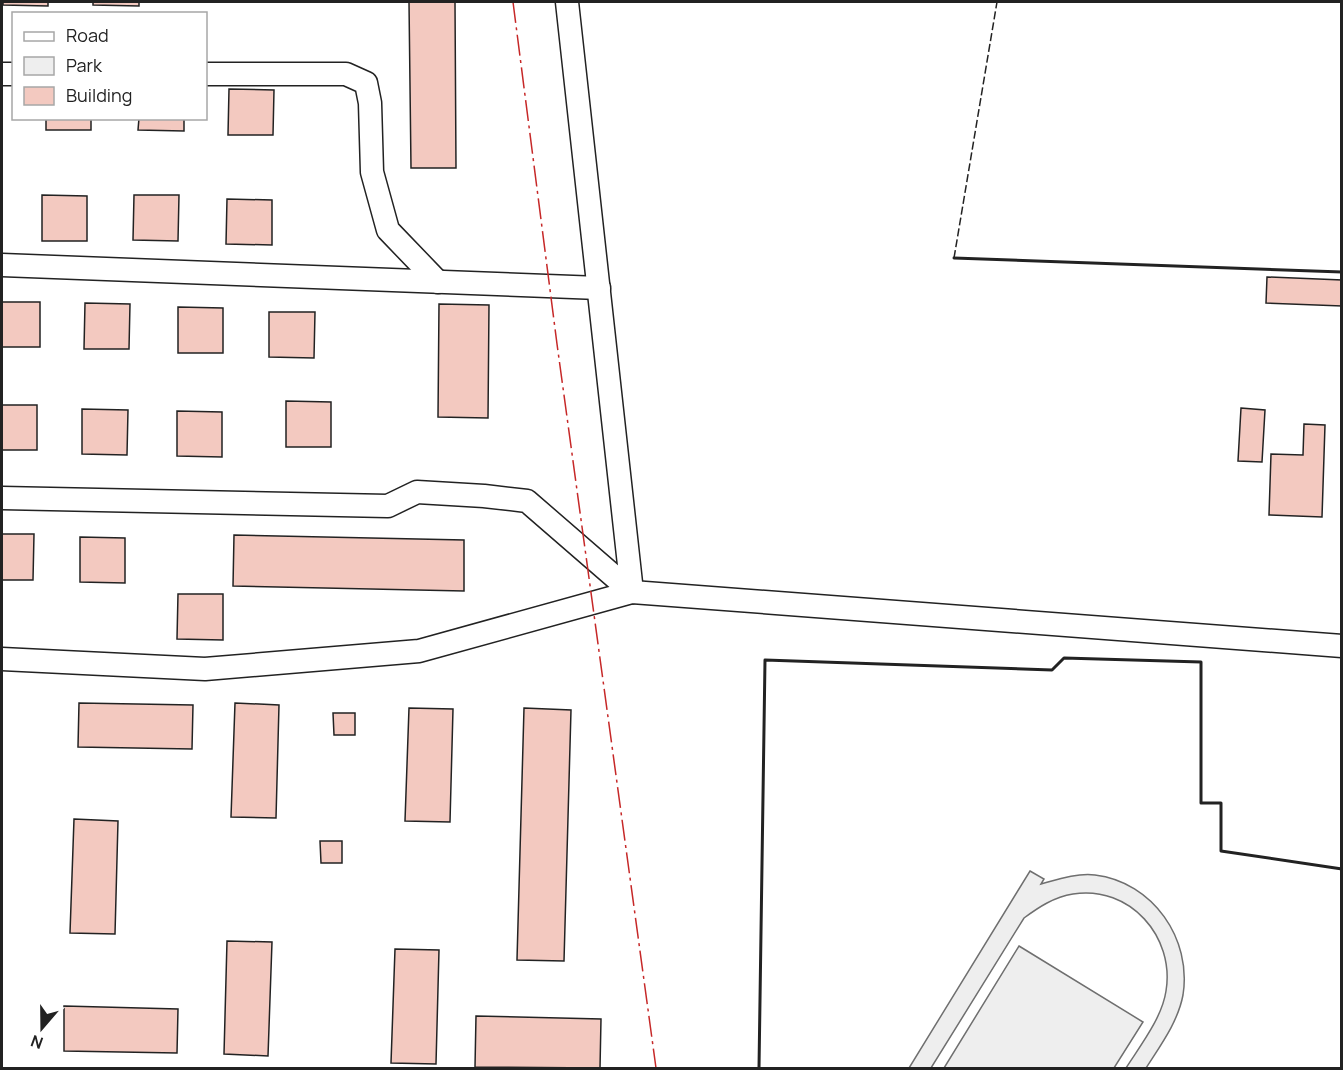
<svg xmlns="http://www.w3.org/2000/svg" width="1343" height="1070" viewBox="0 0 1343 1070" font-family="Manrope,sans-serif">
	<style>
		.green { fill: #eee; stroke: #6f6f6f; stroke-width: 1.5 }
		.building { fill: #f3c9c0; stroke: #222; stroke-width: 1.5 }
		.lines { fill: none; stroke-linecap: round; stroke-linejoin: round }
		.minor-casing { stroke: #222; stroke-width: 25 }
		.minor { stroke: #fff; stroke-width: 22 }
		.fence { stroke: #222; stroke-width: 1.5; stroke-dasharray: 8 3; stroke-linecap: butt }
		.wall { stroke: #222; stroke-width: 3 }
		.power { stroke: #c62828; stroke-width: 1.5; stroke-dasharray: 21 4.5 3 4.5; stroke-linecap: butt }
	</style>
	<rect width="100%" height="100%" fill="#fff"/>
	<g class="green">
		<path d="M1030 871 1044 879 1041 884C1059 879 1077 873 1095 875 1153 882 1192 939 1183 995 1178 1022 1160 1046 1146 1068H1126C1140 1046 1162 1018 1166 991 1175 937 1130 885 1073 894 1054 897 1039 907 1024 918L931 1068H909Z"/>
		<polygon points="1019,946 1143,1022 1114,1068 944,1068"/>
	</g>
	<g class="building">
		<polygon points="3,2 48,2 48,6 3,5"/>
		<polygon points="93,2 139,2 139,6 93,5"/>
		<polygon points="409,2 455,2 456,168 411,168"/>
		<polygon points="229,89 274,90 273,135 228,135"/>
		<rect x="46" y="118" width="45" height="12"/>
		<polygon points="139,118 184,118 184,131 138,130"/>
		<polygon points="42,195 87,196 87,241 42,241"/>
		<polygon points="134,195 179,195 178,241 133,240"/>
		<polygon points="227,199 272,200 272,245 226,244"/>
		<polygon points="1267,277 1342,280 1342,306 1266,303"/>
		<rect x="2" y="302" width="38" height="45"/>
		<polygon points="85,303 130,304 129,349 84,349"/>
		<polygon points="439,304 489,305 488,418 438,417"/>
		<polygon points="178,307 223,308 223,353 178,353"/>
		<polygon points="269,312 315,312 314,358 269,357"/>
		<polygon points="286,401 331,402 331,447 286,447"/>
		<rect x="2" y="405" width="35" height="45"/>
		<polygon points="1241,408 1265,410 1262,462 1238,461"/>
		<polygon points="82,409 128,410 127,455 82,454"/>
		<polygon points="177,411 222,412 222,457 177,456"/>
		<polygon points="1304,424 1325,425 1322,517 1269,515 1271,454 1303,455"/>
		<polygon points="2,534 34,534 33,580 2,580"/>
		<polygon points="234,535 464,540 464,591 233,586"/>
		<polygon points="80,537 125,538 125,583 80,582"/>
		<polygon points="178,594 223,594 223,640 177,639"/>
		<polygon points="79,703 193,705 192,749 78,747"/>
		<polygon points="235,703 279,705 276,818 231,817"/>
		<polygon points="409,708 453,709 450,822 405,821"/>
		<polygon points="524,708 571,710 564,961 517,960"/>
		<polygon points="333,713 355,713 355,735 334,735"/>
		<polygon points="74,819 118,821 115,934 70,933"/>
		<polygon points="320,841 342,841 342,863 321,863"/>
		<polygon points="227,941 272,942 268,1056 224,1054"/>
		<polygon points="395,949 439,950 436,1064 391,1063"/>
		<polygon points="64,1006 178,1009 177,1053 64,1051"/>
		<polygon points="476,1016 601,1019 600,1068 475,1067"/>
	</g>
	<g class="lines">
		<defs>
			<g id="minor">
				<polyline points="567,2 632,592"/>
				<polyline points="2,74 14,74"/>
				<polyline points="206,74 346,74 366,83 370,103 372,172 388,230 438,282"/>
				<polyline points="2,265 599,288"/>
				<polyline points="2,498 388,506 417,492 484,496 527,501 632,592"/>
				<polyline points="2,659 205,669 419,651 632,592 1342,646"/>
			</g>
		</defs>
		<use href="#minor" class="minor-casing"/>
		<use href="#minor" class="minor"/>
		<polyline class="fence" points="954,258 997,2"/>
		<g class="wall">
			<polyline points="954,258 1342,272"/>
			<polyline points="759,1068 765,660 1052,670 1064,658 1201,662 1201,803 1221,803 1221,851 1342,869"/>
		</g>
		<polyline class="power" points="513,2 557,344 656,1068"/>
	</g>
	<rect width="1343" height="1070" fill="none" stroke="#222222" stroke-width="6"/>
	<rect x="12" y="12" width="195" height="108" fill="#ffffff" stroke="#a7a7a7" stroke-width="1.5"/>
	<rect x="24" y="32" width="30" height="9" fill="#ffffff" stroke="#a7a7a7" stroke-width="1.5"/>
	<text x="66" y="42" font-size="18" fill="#222222">Road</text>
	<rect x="24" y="57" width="30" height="18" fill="#eeeeee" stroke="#a7a7a7" stroke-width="1.5"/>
	<text x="66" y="72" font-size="18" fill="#222222">Park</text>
	<rect x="24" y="87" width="30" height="18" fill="#f3c9c0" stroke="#a7a7a7" stroke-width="1.5"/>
	<text x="66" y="102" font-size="18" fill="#222222">Building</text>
	<g transform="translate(42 1028) rotate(200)" stroke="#ffffff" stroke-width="4.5" paint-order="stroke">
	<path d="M0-4.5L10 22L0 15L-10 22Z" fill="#222222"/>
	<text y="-9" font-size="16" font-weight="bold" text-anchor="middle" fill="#222222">N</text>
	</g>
</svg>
